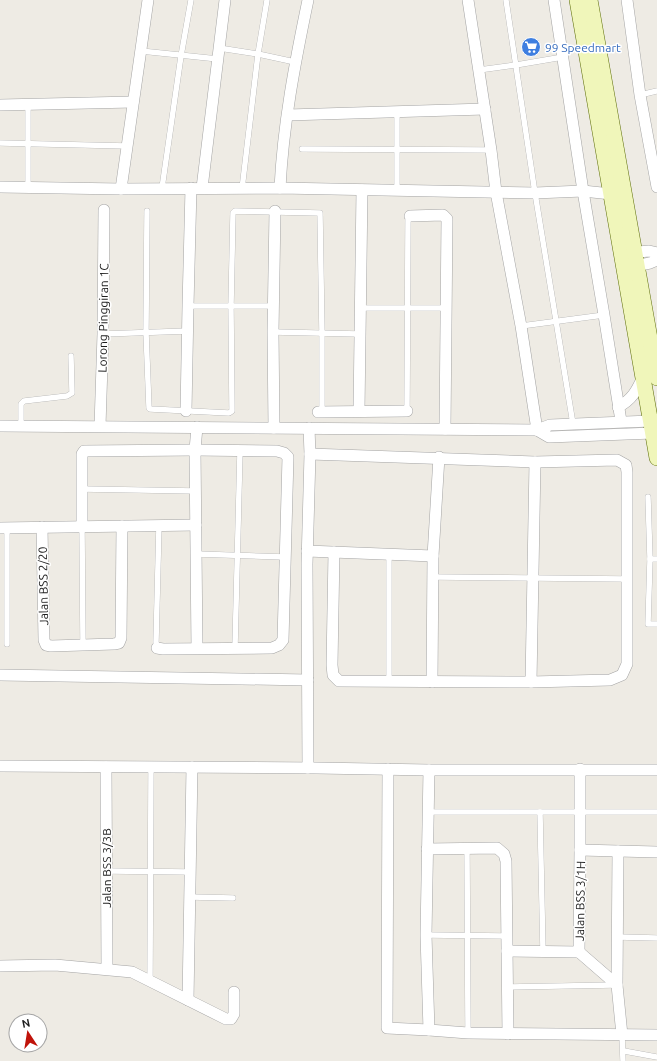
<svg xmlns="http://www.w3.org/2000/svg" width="657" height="1061" viewBox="0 0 657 1061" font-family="Ubuntu,sans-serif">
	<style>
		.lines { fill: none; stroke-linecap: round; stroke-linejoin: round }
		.lane-casing { stroke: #a4a4a4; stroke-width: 6 }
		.street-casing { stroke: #a4a4a4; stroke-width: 12 }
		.secondary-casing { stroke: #5e6e0a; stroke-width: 16 }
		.lane { stroke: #fff; stroke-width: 5.5 }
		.street { stroke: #fff; stroke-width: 11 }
		.secondary { stroke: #f0f6ba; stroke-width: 15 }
		.labels { text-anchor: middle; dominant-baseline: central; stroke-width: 3; stroke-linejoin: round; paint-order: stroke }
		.shop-label { font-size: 12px; fill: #366cbe; stroke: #fff; text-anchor: start }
		.street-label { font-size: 12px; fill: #1d1d1d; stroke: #fff }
	</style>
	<rect width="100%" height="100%" fill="#eeebe4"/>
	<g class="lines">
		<defs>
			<g id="lane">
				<polyline points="506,0 535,193 573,424"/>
				<polyline points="219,48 258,54 295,62"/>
				<polyline points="141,51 218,59"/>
				<polyline points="479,70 516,65 563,57"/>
				<polyline points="640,95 657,91"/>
				<polyline points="28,105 28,187"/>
				<polyline points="397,112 397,190"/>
				<polyline points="0,143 127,146"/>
				<polyline points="302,149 491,150"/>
				<polyline points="162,188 181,56 191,0"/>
				<polyline points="242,189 258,54 267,0"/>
				<polyline points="147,211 146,332 149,408 150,409 229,413 232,411 231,306 233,213 235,211 320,213 322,334 322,412"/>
				<polyline points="188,306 274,306"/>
				<polyline points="360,308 446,308"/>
				<polyline points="521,326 604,315"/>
				<polyline points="273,332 359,334"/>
				<polyline points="103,334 188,331"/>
				<polyline points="407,411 408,220 410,216"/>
				<polyline points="21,426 21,404 24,401 67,396 72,393 71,356"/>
				<polyline points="81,489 196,491"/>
				<polyline points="648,497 650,559 648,624 657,624"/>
				<polyline points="82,527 83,645"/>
				<polyline points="7,528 7,644"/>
				<polyline points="196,554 285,557"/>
				<polyline points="650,559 657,559"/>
				<polyline points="433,577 628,579"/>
				<polyline points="235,647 240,451"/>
				<polyline points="157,648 156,642 159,525"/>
				<polyline points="389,682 389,555"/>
				<polyline points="428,812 657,812"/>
				<polyline points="540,812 543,952"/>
				<polyline points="467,848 468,1033"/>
				<polyline points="107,871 191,872"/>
				<polyline points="190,897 233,898"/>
				<polyline points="426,935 506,936"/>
				<polyline points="618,937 657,938"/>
				<polyline points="150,980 151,767"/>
				<polyline points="508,987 615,985"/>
				<polyline points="622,1035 623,1061"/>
				<polyline points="624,1051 657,1057"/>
			</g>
			<g id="street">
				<polyline points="468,0 491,150 496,192 521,326 537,430"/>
				<polyline points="554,0 583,191 604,315 621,421"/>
				<polyline points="627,0 640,95 657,187"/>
				<polyline points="0,105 133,102"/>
				<polyline points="288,115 485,109"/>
				<polyline points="0,187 121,189 280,188 535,193 583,191 611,194"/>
				<polyline points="202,188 225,0"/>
				<path d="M280 188C283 125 295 62 308 0"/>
				<polyline points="121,189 148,0"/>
				<polyline points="410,216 443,215 447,219 445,429"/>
				<polyline points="628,253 649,251 657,253"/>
				<polyline points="630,267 650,263 657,260"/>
				<path d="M618 407C632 400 637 390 643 377"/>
				<polyline points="186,411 188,306 191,188"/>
				<polyline points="359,411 362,190"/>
				<polyline points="318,412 407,411"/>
				<polyline points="0,426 537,430 550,425 651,421 656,422"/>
				<polyline points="100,426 103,334 104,210"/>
				<polyline points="197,427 195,450 197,648"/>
				<polyline points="274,428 273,332 275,211"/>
				<polyline points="537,430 549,437 653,433 657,430"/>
				<polyline points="310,454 535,462 617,460 626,465 627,472 627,664 622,675 610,680 531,682 339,681 333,675 332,665 334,552"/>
				<polyline points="42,527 44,640 46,645 51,646 114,644 119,643 121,638 122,526"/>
				<polyline points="82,527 82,454 84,451 195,450 277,451 284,453 288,457 283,640 279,645 272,648 163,649 157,648"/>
				<polyline points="0,528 196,525"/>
				<polyline points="307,551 433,556"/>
				<polyline points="0,675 308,680"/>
				<polyline points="432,682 433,556 439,457"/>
				<polyline points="531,682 535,462"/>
				<polyline points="0,766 317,768 429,770 657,770"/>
				<polyline points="106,767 107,969"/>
				<polyline points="308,768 307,564 310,454 309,428"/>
				<polyline points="388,769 387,1028 429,1030"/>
				<polyline points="580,769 580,850 657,852"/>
				<polyline points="429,770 426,935 429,1030 468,1033 657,1035"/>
				<polyline points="427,849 497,848 504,854 506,861 508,1034"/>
				<polyline points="507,951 579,952 580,850"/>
				<polyline points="579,952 617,985 622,1035"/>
				<polyline points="0,966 55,965 132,972 226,1019 231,1019 234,1014 234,992"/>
				<polyline points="617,985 618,851"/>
				<polyline points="188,1000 192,767"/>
			</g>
			<g id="secondary">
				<polyline points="577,0 657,458"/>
				<polyline points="590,0 657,378"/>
			</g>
		</defs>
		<use href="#lane" class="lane-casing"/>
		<use href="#street" class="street-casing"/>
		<use href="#secondary" class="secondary-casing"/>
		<use href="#lane" class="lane"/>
		<use href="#street" class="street"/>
		<use href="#secondary" class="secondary"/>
	</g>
	<defs>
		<symbol id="supermarket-disc" viewBox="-11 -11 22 22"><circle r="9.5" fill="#3f7fe0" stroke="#fff"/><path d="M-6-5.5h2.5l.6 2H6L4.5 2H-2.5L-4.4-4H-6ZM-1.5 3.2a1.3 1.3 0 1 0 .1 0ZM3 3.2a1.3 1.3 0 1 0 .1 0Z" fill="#fff"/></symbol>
	</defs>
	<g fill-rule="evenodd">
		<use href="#supermarket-disc" x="520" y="36" width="22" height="22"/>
	</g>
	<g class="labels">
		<g class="shop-label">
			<text x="545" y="47">99 Speedmart</text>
		</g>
		<g class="street-label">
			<text transform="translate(103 318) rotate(-89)">Lorong Pinggiran 1C</text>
			<text transform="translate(43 586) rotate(-91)">Jalan BSS 2/20</text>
			<text transform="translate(106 868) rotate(-90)">Jalan BSS 3/3B</text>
			<text transform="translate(580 901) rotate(-89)">Jalan BSS 3/1H</text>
		</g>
	</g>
	<g transform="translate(28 1033) rotate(348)"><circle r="19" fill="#ffffff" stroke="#a5a5a5"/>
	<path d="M0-3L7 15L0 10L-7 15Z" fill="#c0130a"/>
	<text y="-6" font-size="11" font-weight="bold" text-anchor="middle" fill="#1d1d1d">N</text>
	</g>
</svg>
